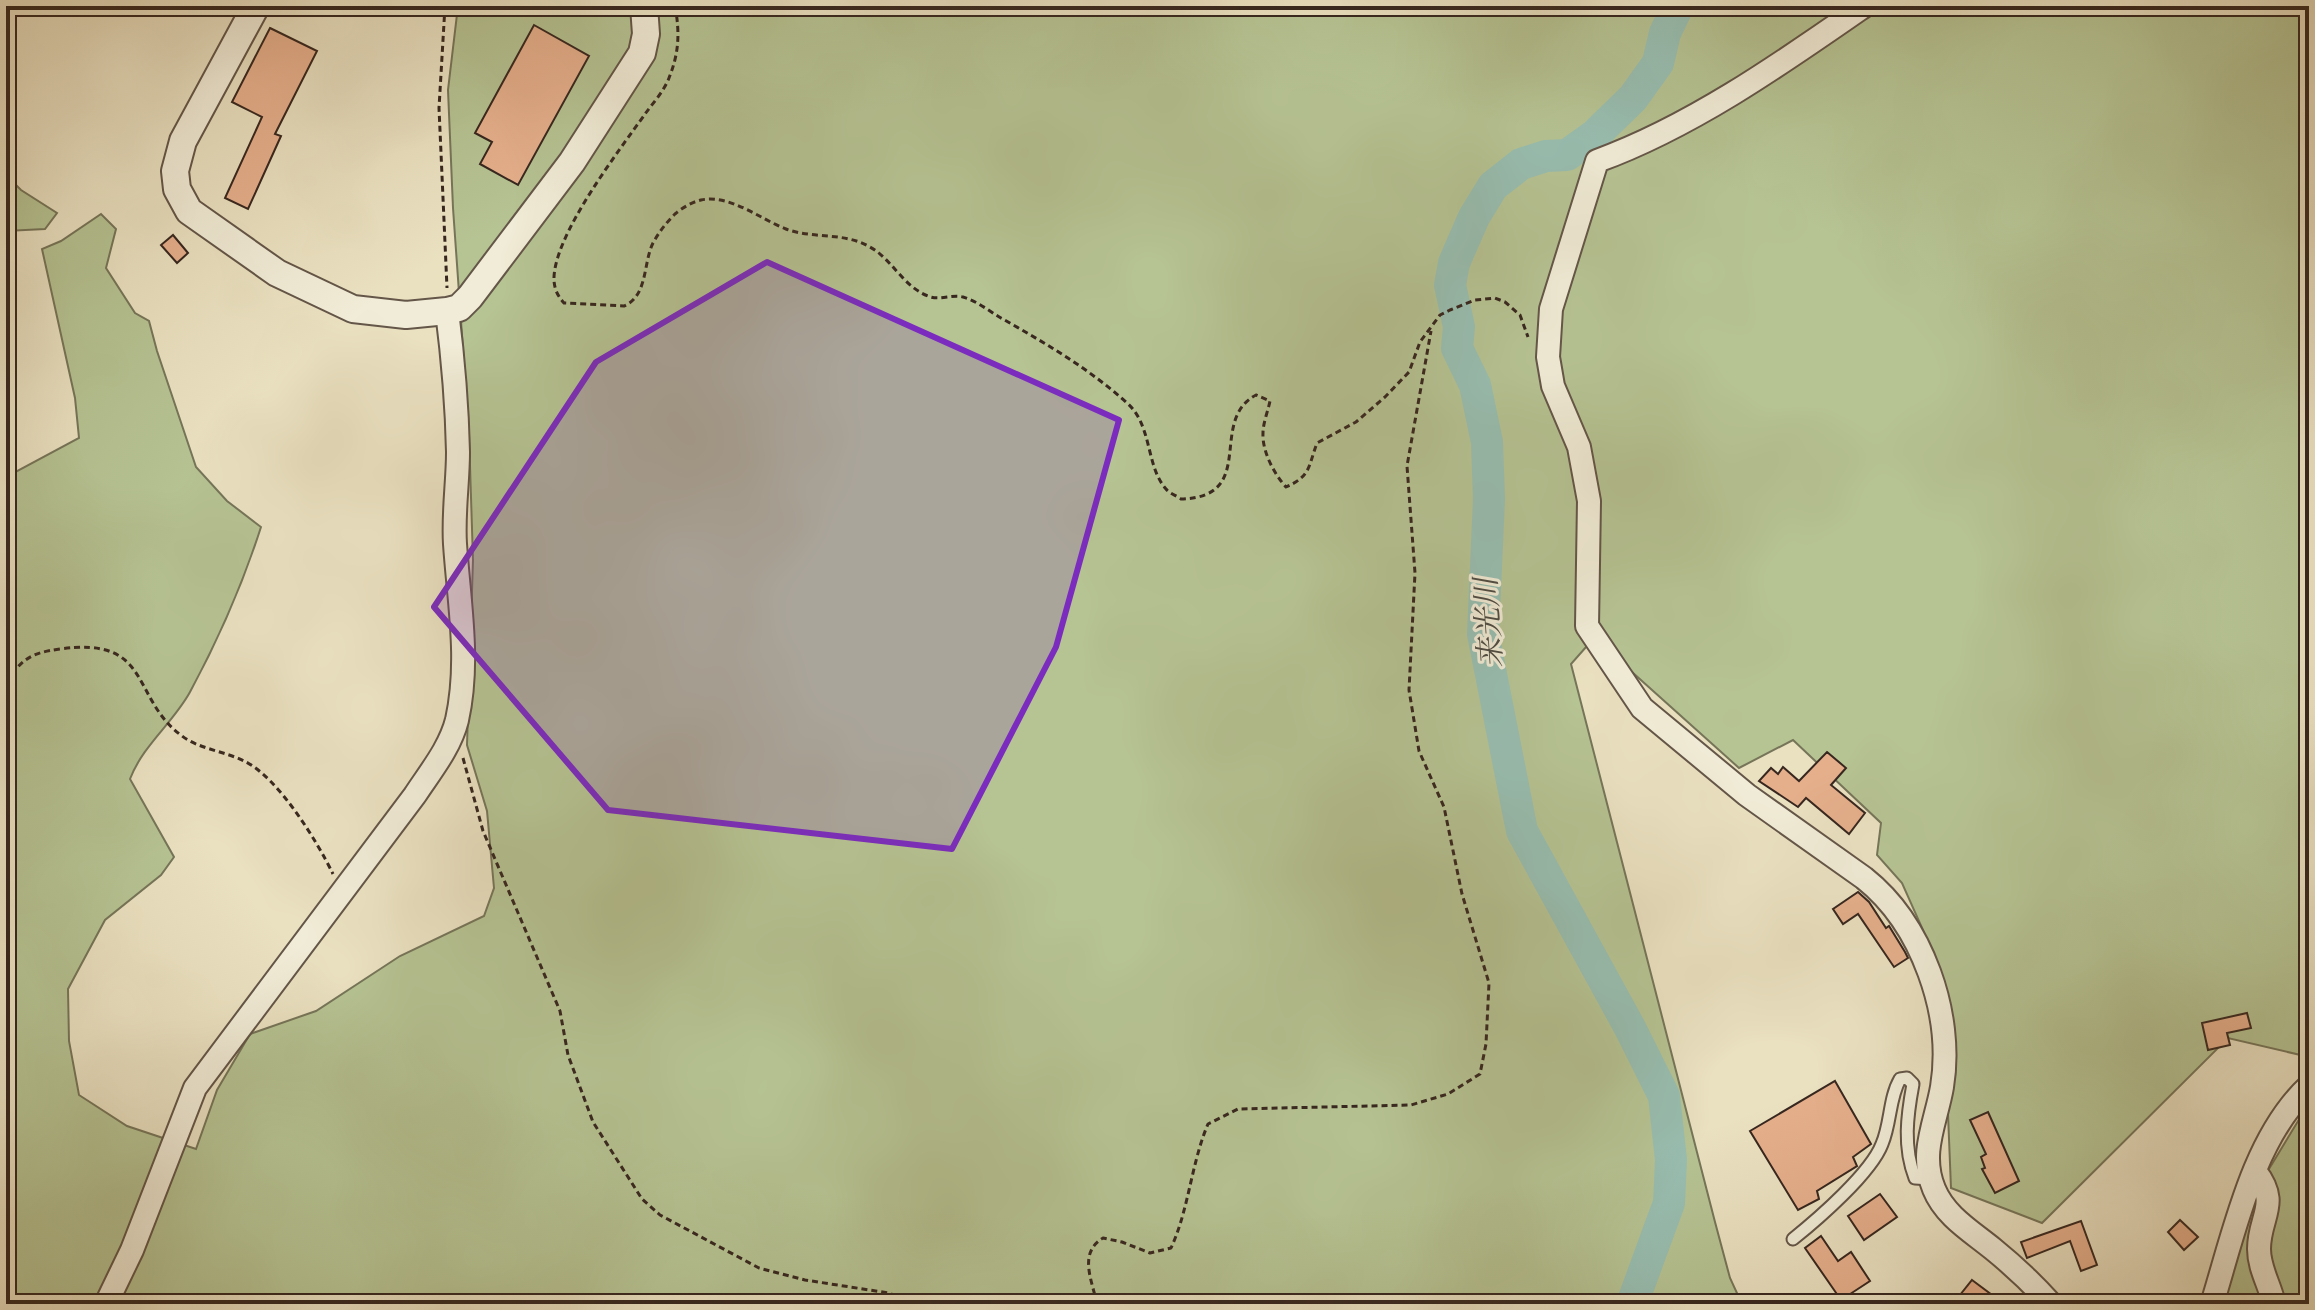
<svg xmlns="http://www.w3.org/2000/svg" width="2315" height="1310" viewBox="0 0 2315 1310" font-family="Cardo,'Noto Serif JP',serif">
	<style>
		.green { fill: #b6c393; stroke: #767559; stroke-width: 2 }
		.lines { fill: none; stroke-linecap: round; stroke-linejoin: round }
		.river { stroke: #98beb1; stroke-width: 32 }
		.building { fill: #e5af8c; stroke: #37271f; stroke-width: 2 }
		.service-casing { stroke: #645648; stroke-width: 15 }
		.minor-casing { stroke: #645648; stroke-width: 26 }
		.tertiary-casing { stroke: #645648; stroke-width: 30 }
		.path { stroke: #37271f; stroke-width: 3; stroke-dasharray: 6 4; stroke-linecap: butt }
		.service { stroke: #f1ecd7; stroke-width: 11 }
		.minor { stroke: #f1ecd7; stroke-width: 22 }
		.tertiary { stroke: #f1ecd7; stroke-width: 26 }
		.marked { fill: #7b2cbf; fill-opacity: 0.2; stroke: #7b2cbf; stroke-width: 6; stroke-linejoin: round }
		.labels { text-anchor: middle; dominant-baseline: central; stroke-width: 6; stroke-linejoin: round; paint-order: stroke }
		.water-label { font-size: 30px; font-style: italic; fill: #4f4d44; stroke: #f1ecd7 }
	</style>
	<rect width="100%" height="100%" fill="#eae1c1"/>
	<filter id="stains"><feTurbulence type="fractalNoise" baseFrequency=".0025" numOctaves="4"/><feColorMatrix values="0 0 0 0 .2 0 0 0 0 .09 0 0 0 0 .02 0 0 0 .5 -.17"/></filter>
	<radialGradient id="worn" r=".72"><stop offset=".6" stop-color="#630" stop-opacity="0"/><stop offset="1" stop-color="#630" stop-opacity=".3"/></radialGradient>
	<g class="green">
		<path d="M458 6H2309V1057L2228 1038 2042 1223 1951 1188 1943 990 1923 930 1902 883 1877 855 1881 823 1793 740 1739 768 1594 638 1571 664 1715 1222 1730 1278 1742 1304H6V474L10 475 79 438 75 398 42 249 61 241 101 214 116 229 106 268 135 313 149 321 157 351 196 467 227 501 261 527C243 583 218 640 190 692 173 723 143 745 130 779L174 857 161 875 105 920 68 989 69 1041 79 1095 127 1126 196 1149 217 1090 250 1034 316 1011 400 956 484 916 494 888 487 811 467 745 473 560 469 434 453 208 448 90Z"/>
		<polygon points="6,175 21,190 57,213 45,229 6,231"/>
		<polygon points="2309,1103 2309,1304 2218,1304 2235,1225"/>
	</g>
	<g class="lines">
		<polyline class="river" points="1632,1304 1669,1203 1671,1160 1664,1096 1630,1028 1522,831 1483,634 1489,499 1487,442 1475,385 1457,348 1459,327 1450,285 1454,263 1474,217 1493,186 1521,164 1546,156 1567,155 1595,135 1633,98 1658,63 1665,33 1678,6"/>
	</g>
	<g class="building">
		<polygon points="534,25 589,56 518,185 480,164 492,142 475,133"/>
		<polygon points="270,28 317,51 275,134 281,136 248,209 225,198 262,117 232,102"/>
		<polygon points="173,235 188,253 177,263 161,245"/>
		<polygon points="1827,752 1846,768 1831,785 1865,813 1849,834 1806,798 1798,807 1759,781 1771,768 1778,774 1783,767 1799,781"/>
		<polygon points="1858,892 1869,902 1886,928 1889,926 1905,952 1908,958 1894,967 1858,914 1843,924 1833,909"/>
		<polygon points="2247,1013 2251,1028 2227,1033 2230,1045 2208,1050 2202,1023"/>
		<polygon points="1835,1081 1871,1144 1853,1157 1857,1166 1817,1191 1819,1199 1798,1210 1750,1131"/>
		<polygon points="1988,1112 2019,1181 1995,1193 1982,1169 1985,1168 1981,1157 1986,1154 1970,1120"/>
		<polygon points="1880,1194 1897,1217 1864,1240 1848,1216"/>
		<polygon points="2180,1220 2198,1237 2184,1250 2168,1232"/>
		<polygon points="2081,1221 2097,1265 2081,1271 2070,1241 2027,1258 2021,1242"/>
		<polygon points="1821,1236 1838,1261 1851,1252 1870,1281 1841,1300 1805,1248"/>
		<polygon points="1972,1280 1992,1295 1985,1304 1957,1304 1963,1297 1960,1295"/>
	</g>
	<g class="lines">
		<defs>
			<path id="service" d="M1793 1239C1818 1219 1871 1173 1882 1144 1891 1123 1889 1098 1900 1079L1907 1078 1913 1084C1907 1116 1903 1147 1915 1178L1931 1179"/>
			<g id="minor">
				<path d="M1864 6C1782 63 1691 127 1597 161L1551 309 1548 357 1553 386 1579 447 1589 501 1587 626 1642 708 1747 795 1864 878C1922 924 1954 1014 1942 1087 1936 1122 1919 1153 1934 1189 1945 1216 1971 1231 1993 1249 2014 1266 2033 1284 2051 1304"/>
				<path d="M2255 1171C2281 1204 2259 1216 2259 1249 2259 1269 2270 1285 2274 1304"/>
				<path d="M106 1304 132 1250 195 1088 415 795C430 772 450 748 457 720 470 661 459 603 455 544 453 513 458 482 458 452 457 405 453 358 447 311"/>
				<path d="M2212 1304C2234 1233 2253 1138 2309 1086"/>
			</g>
			<polyline id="tertiary" points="256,6 183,141 175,171 177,189 189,211 277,273 353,309 406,315 447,311 459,308 470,297 572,162 642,53 646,34 644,6"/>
		</defs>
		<use href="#service" class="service-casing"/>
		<use href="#minor" class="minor-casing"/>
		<use href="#tertiary" class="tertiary-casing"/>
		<g class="path">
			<polyline points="445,6 439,108 447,288"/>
			<path d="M675 6C680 33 679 53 669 78 664 91 653 103 645 114 619 151 552 237 554 281 555 291 558 296 564 303L624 306C648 296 643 263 653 243 659 232 666 223 675 214 682 208 692 202 701 200 730 194 760 219 786 229 813 239 843 232 868 246 892 258 902 286 928 296 939 301 952 294 963 297 977 301 989 311 1001 318 1045 343 1088 368 1126 402 1153 425 1145 465 1166 489 1169 493 1177 496 1181 499 1259 497 1207 421 1256 395L1270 401C1268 411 1263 423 1263 433 1262 451 1274 474 1286 487 1311 476 1308 467 1317 443L1356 422 1385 397 1409 372 1420 342 1440 315 1450 310 1475 300 1495 298 1505 302 1520 315 1528 337"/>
			<path d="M6 682C23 658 31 653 60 649 153 636 130 698 182 736 199 749 224 751 244 761 278 777 317 841 333 874"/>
			<polyline points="463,758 483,831 560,1011 568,1055 593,1122 642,1199 660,1215 759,1268 805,1280 889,1293 915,1304"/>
			<path d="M1097 1304C1092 1280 1078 1253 1103 1238L1122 1242 1150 1253 1171 1248C1189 1209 1191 1164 1208 1124L1238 1109 1411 1105 1448 1094 1480 1074 1486 1044 1489 983 1462 894 1444 807 1419 751 1409 690 1415 573 1407 466 1431 331"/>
		</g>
		<use href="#service" class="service"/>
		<use href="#minor" class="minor"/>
		<use href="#tertiary" class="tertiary"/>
	</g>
	<path class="marked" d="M767 262 1119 420 1056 647 952 849 608 810 434 607 596 362Z"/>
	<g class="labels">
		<g class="water-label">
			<text transform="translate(1489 623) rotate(-94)">来光川</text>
		</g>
	</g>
	<rect width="2315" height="1310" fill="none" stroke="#eae1c1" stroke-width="32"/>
	<rect x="8" y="8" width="2299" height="1294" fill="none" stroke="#37271f" stroke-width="4"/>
	<rect x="16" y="16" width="2283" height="1278" fill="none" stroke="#37271f" stroke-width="2"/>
	<rect width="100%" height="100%" filter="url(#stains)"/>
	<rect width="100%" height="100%" fill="url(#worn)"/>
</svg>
